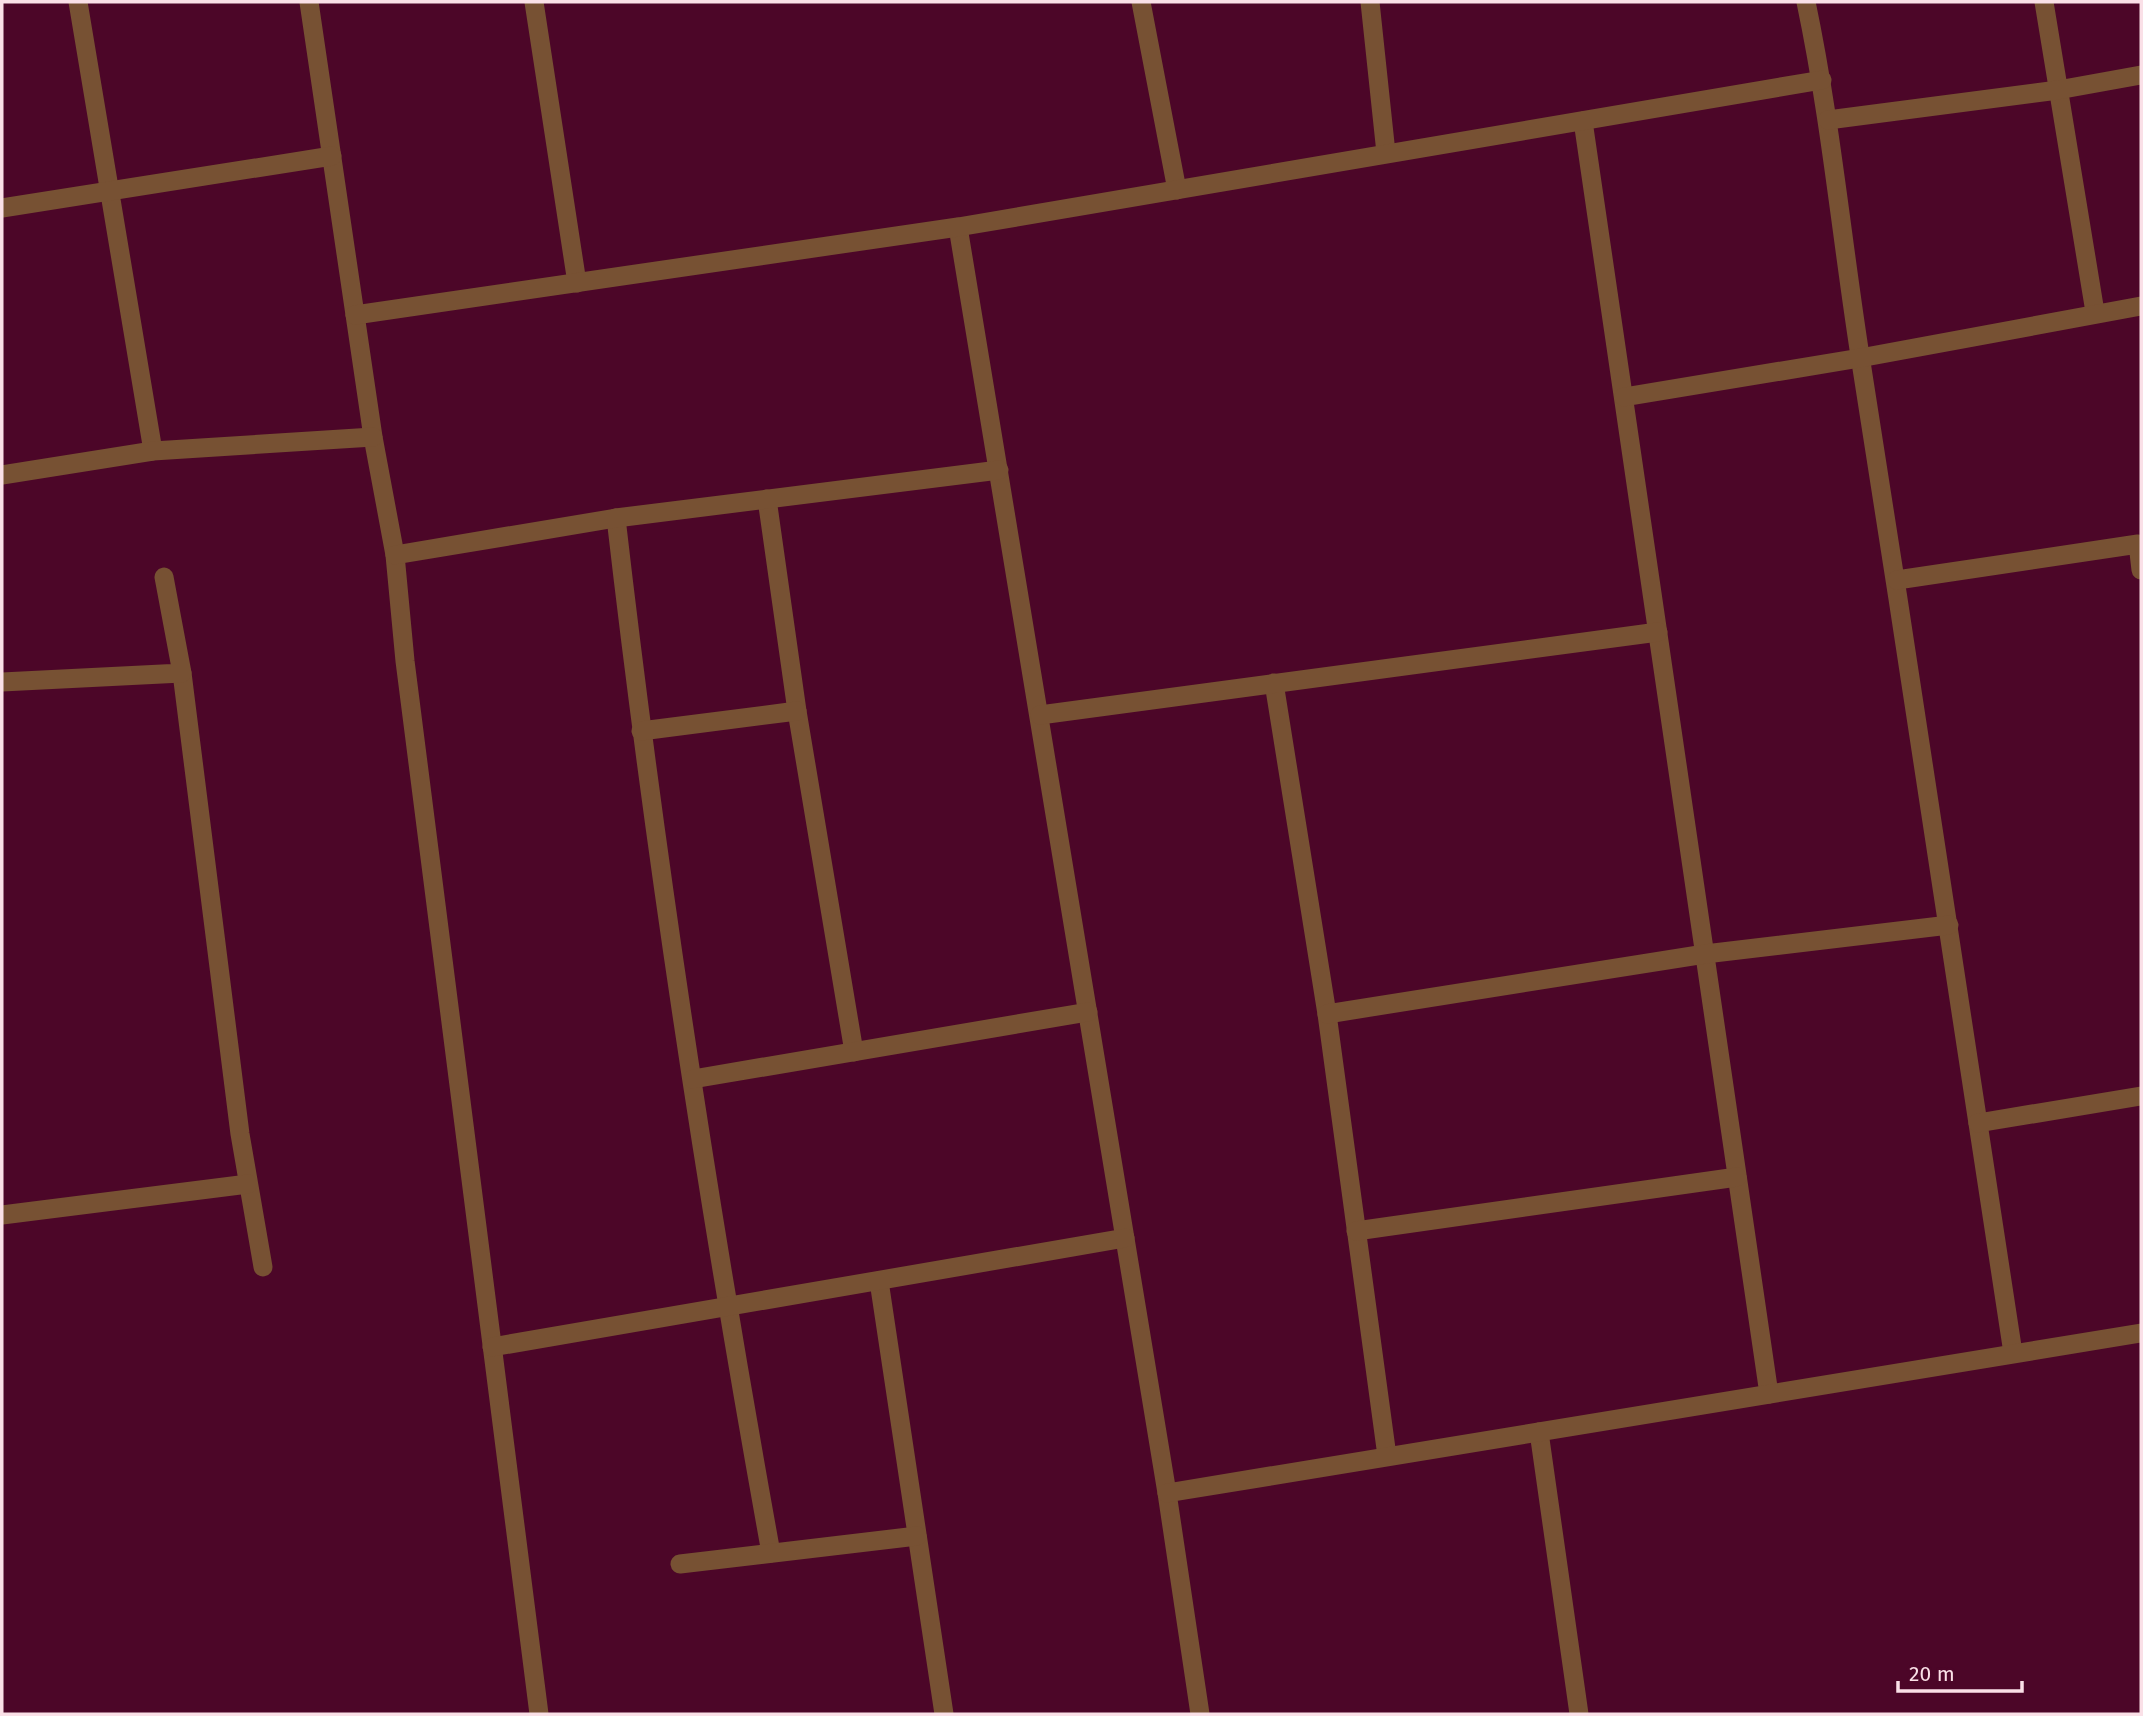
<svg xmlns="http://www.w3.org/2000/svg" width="2143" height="1716" viewBox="0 0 2143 1716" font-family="'Fira Sans',sans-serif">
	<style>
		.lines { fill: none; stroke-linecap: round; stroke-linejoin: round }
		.minor { stroke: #775133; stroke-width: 19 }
	</style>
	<rect width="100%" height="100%" fill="#4c0628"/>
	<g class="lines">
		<g class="minor">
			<polyline points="78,2 153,451"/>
			<polyline points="309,2 373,437 395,555 405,661 539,1714"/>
			<polyline points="534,2 577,283"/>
			<polyline points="1141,2 1177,190"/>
			<polyline points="1370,2 1386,153"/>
			<path d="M1806 2C1831 121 1842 242 1861 362 1913 692 1963 1022 2013 1353"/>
			<polyline points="2044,2 2095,312"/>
			<polyline points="1828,120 2058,90 2141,75"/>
			<polyline points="1583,121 1769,1394"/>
			<polyline points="2,208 332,156"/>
			<polyline points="958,227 1167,1493 1200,1714"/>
			<polyline points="355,315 958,227 1822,80"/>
			<polyline points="1624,397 1860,358 2141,306"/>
			<polyline points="2,475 153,451 373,437"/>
			<polyline points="767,499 797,711 854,1052"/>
			<path d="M616 518C656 865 709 1210 771 1553"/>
			<polyline points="395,555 616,518 999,470"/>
			<polyline points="1897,580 2138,544 2141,570"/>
			<polyline points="182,673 240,1134 263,1267"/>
			<polyline points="2,682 182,673 164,577"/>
			<polyline points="1274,683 1327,1014 1387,1456"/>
			<polyline points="1040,715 1658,632"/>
			<polyline points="641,731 797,711"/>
			<polyline points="1327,1014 1705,954 1949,925"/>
			<polyline points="693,1079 1088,1012"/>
			<polyline points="1978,1123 2141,1096"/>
			<polyline points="2,1215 248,1184"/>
			<polyline points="1356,1231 1737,1177"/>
			<polyline points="879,1281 944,1714"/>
			<polyline points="492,1347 1125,1238"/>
			<polyline points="1539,1432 1579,1714"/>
			<polyline points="1167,1493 2141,1333"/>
			<polyline points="680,1564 917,1536"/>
		</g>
	</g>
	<rect width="2143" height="1716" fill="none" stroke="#fae0e7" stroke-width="7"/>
	<path d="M1898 1681v10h124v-10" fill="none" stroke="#fae0e7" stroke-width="3.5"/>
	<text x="1909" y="1681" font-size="21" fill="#fae0e7" stroke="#4c0628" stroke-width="5" paint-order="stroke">20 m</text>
</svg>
